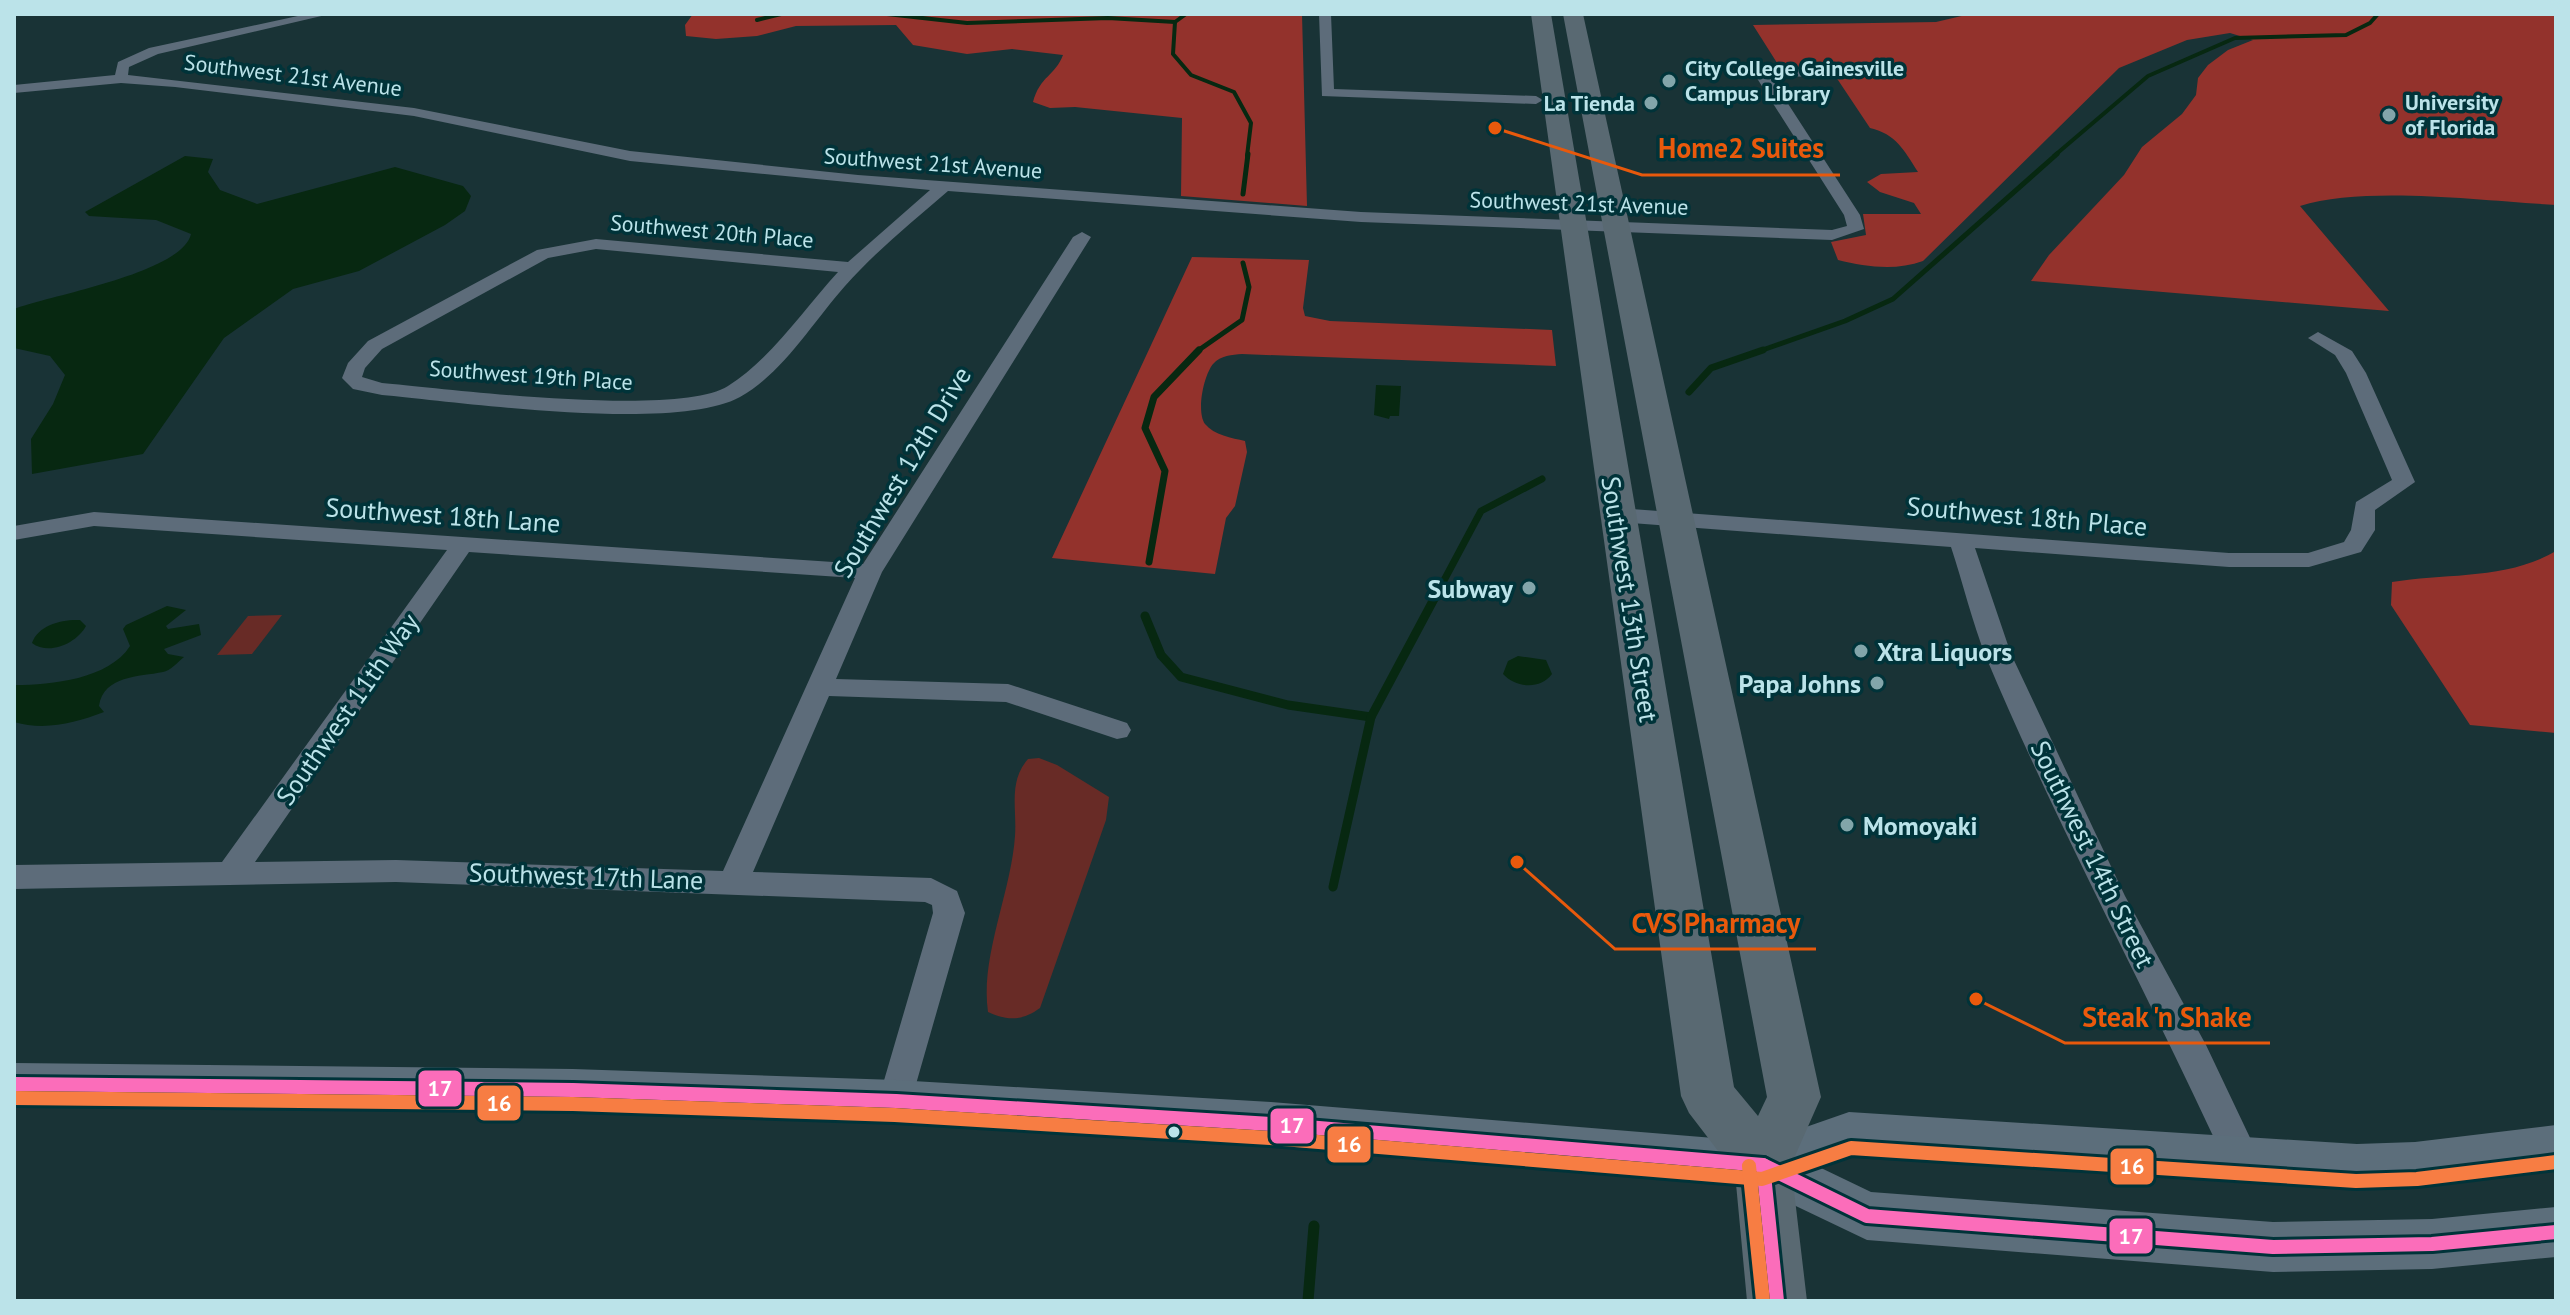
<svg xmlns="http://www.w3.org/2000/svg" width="2570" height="1315" viewBox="0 0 2570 1315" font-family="'PT Sans',sans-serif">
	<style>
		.green { fill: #682b26 }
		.forest { fill: #93322c }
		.water { fill: #072811 }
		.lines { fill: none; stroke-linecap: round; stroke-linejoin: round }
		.stream-far4 { stroke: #072811; stroke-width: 4 }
		.stream-far3 { stroke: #072811; stroke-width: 5 }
		.stream-far2 { stroke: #072811; stroke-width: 7 }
		.stream-far1 { stroke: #072811; stroke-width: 9 }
		.stream { stroke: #072811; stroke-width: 11 }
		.minor { fill: #5d6c7a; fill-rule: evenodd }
		.secondary { fill: #5c6e7b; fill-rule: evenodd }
		.primary { fill: #596972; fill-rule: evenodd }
		.bus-1-casing { stroke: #003339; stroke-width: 20 }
		.bus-2-casing { stroke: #003339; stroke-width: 20 }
		.bus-1 { stroke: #fb6dba; stroke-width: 14 }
		.bus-2 { stroke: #f77d43; stroke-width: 14 }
		.poi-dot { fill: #82a5aa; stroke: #003339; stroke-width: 3 }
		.bus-dot { fill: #bbe3e9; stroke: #003339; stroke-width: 3 }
		.labels { text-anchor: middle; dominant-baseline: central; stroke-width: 7; stroke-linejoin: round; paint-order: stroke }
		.far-poi-label { font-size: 22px; font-weight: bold; fill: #bbe3e9; stroke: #003339; text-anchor: start }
		.far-street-label { font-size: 22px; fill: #bbe3e9; stroke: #003339 }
		.street-label { font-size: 26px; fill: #bbe3e9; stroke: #003339 }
		.poi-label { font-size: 26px; font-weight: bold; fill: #bbe3e9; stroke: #003339; text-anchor: end }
		.leader { fill: none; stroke: #e8590c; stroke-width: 3 }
		.callout-dot { fill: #e8590c; stroke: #003339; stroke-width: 3 }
		.callout-label { font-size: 28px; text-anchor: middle; font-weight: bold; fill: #e8590c; stroke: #003339; stroke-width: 7; stroke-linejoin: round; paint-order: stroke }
		.line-badge { stroke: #003339; stroke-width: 3 }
		.badge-label { font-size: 22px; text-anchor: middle; font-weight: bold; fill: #fff }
	</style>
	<rect width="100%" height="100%" fill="#193336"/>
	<g class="green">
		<polygon points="282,615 252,654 217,655 248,616"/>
		<path d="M1039 758 1057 765 1109 797 1106 820 1040 1008C1022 1021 1008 1021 988 1012 980 957 1011 893 1015 836 1017 808 1008 782 1028 759Z"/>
	</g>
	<g class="forest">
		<path d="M693 14H1302L1307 206 1181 196 1182 118 1075 107 1050 108 1033 102C1040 76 1055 76 1063 55L1012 49 967 54 913 45 896 25 796 26 757 36 716 39 686 36 685 25Z"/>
		<path d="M1970 14H2556V205C2485 201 2365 185 2300 206L2389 311 2031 281 2049 255 2124 175 2142 147 2182 114 2196 95 2198 78 2208 65 2228 50 2253 40 2230 33 2187 40 2119 68 1923 261C1896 271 1866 267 1838 260L1831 242 1866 235 1863 214H1921L1914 203 1880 192 1867 182 1881 174 1918 172C1904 150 1896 134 1870 128L1830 68 1779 66 1753 25 1936 22Z"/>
		<path d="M1192 257 1309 260 1303 308 1305 316 1330 321 1552 330 1556 366 1242 354C1232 355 1221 355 1213 364 1204 375 1196 411 1205 424 1214 435 1232 438 1245 441L1247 452 1235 506 1226 518 1215 574 1052 558Z"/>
		<path d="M2556 551V733L2470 725 2391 605 2392 582C2446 573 2507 580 2556 551Z"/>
	</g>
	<g class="water">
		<path d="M185 156 213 159 208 172 220 190 257 204 395 167 463 186 471 196 465 211 445 225 359 271 293 289 224 338 143 454 32 474 31 439 53 404 65 375 50 356 14 348V309C51 295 182 273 191 234L156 220 89 216 85 212Z"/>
		<polygon points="1376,385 1401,386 1399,416 1390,416 1389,419 1374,415"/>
		<path d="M167 606 186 610 166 626 168 629 199 624 201 635 164 649 168 654 184 657C178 662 170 671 163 672 139 677 104 675 99 706L104 712C75 723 45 731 14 722L16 685C51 685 109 679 130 646L123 629 126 625Z"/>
		<path d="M80 620 86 626C77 643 49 656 32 643 38 625 62 619 80 620Z"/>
		<path d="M1518 656 1546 660 1552 674C1540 690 1516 688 1503 674L1508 661Z"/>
	</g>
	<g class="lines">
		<g class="stream-far4">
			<polyline points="887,14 967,23 1108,18 1175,22"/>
			<polyline points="1186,14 1175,22 1173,54 1191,75 1234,92 1251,123 1247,156"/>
			<polyline points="757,20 781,14"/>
			<polyline points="2054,156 2148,76 2235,38 2346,35 2370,23 2378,14"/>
		</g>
		<g class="stream-far3">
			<polyline points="1243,194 1248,154"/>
			<polyline points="1196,352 1242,320 1249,287 1243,263"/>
			<polyline points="1757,352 1845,321 1893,299 2057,154"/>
		</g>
		<g class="stream-far2">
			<polyline points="1689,392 1711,368 1763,350"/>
			<polyline points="1149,562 1165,471 1145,428 1154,397 1199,350"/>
			<polyline points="1433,601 1481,511 1542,479"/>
		</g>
		<g class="stream-far1">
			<polyline points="1145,616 1161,655 1181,677 1288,705 1371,717"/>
			<polyline points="1333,887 1371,717 1434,599"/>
		</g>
		<polyline class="stream" points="1308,1301 1314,1226"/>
		<g class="minor">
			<path d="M307 14H330L158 54 129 67 128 75 414 108 630 151 858 175 1361 212 1832 230 1847 226 1844 215 1753 72 1760 68 1825 70 1830 71V77L1770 76 1860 215 1864 229 1832 240 1361 222 948 191C912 222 876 251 845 286 813 322 783 373 740 397 674 433 461 402 382 395L353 389 342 378 348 363 368 341 537 250 596 239 848 262 930 190 630 161 414 116 175 87 121 83 14 93V85L115 75 118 62 149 48ZM596 249 838 272C803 310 772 358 728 386 678 418 449 389 382 383L362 377 365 368 382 349 548 258Z"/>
			<polygon points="1319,14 1331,14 1334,89 1536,96 1543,100 1536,104 1322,96"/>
			<path d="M1082 232 1091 237 882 572 836 679 1008 684 1127 723 1131 730 1127 737 1117 739 1006 702 829 696 753 872 931 878 957 891 965 913 908 1112 896 1116 884 1112 878 1101 933 913 932 905 925 902 396 882 14 889V865L222 862 447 550 94 526 14 540V526L94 512 863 564 1073 237ZM469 552 855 578 723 871 396 860 255 862Z"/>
			<path d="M2318 332 2352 351 2366 373 2415 482 2375 510V530L2361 552 2309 567H2229L1975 548 2011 654 2125 896 2206 1045 2262 1163 2257 1175 2244 1180 2231 1175C2152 1001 2060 833 1986 657 1972 622 1963 583 1951 547L1618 522 1607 515 1618 508 2229 553H2308L2344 542 2351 530 2356 502 2392 480 2346 373 2335 355 2308 338Z"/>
		</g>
		<polygon class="secondary" points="14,1063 573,1069 896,1080 1271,1102 1763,1142 1849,1112 2357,1144 2415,1142 2556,1125 2556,1171 2415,1188 2357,1190 1849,1156 1819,1167 1871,1192 2273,1222 2432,1219 2556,1207 2556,1257 2432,1269 2273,1272 1867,1240 1758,1188 1271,1146 896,1122 573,1111 14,1105"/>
		<polygon class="primary" points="1531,14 1551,14 1734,1087 1758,1116 1767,1097 1563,14 1583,14 1821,1097 1791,1165 1807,1301 1747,1301 1735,1173 1689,1113 1681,1096"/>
		<defs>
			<g id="bus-1">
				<polyline points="14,1084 573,1090 896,1101 1271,1124 1763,1165 1867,1216 2273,1247 2432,1244 2556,1232"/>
				<polyline points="1763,1165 1777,1301"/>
			</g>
			<g id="bus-2">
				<polyline points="14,1098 573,1104 895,1115 1270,1138 1762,1179 1851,1148 2356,1181 2417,1179 2556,1162"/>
				<polyline points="1749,1166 1763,1301"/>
			</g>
		</defs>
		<use href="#bus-1" class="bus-1-casing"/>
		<use href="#bus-2" class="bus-2-casing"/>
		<use href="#bus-1" class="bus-1"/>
		<use href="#bus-2" class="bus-2"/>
	</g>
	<g class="poi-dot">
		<circle cx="1669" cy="81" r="8"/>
		<circle cx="1651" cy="103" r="8"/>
		<circle cx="2389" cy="115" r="8"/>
		<circle cx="1529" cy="588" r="8"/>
		<circle cx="1861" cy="651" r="8"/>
		<circle cx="1877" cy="683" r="8"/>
		<circle cx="1847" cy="825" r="8"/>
	</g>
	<circle class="bus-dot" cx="1174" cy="1132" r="7"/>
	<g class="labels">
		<g class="far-poi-label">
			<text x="1685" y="68">City College Gainesville<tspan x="1685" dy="25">Campus Library</tspan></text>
			<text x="2405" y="102">University<tspan x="2405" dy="25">of Florida</tspan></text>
			<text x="1635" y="103" text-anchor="end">La Tienda</text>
		</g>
		<g class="far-street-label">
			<text transform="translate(293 75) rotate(7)">Southwest 21st Avenue</text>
			<text transform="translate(933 163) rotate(4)">Southwest 21st Avenue</text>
			<text transform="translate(1579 203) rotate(2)">Southwest 21st Avenue</text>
			<text transform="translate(712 231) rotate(5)">Southwest 20th Place</text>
			<text transform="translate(531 375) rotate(4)">Southwest 19th Place</text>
		</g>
		<g class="street-label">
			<text transform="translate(902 472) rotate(-59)">Southwest 12th Drive</text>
			<text transform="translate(443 515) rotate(4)">Southwest 18th Lane</text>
			<text transform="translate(2027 516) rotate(5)">Southwest 18th Place</text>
			<text transform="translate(1630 599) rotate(81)">Southwest 13th Street</text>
			<text transform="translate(347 709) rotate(-55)">Southwest 11th Way</text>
			<text transform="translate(2093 854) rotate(64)">Southwest 14th Street</text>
			<text transform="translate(586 876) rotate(2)">Southwest 17th Lane</text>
		</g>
		<g class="poi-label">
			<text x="1513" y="588">Subway</text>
			<text x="1877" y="651" text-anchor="start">Xtra Liquors</text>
			<text x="1861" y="683">Papa Johns</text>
			<text x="1863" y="825" text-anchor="start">Momoyaki</text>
		</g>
	</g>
	<path class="leader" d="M1495 128L1642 175H1840M1517 862L1615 949H1816M1976 999L2065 1043H2270"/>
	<g class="callout-dot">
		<circle cx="1495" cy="128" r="8"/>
		<circle cx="1517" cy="862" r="8"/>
		<circle cx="1976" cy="999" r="8"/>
	</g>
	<g class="callout-label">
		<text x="1741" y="158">Home2 Suites</text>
		<text x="1716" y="933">CVS Pharmacy</text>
		<text x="2167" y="1027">Steak 'n Shake</text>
	</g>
	<g class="line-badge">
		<rect x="417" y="1069" width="46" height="39" rx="8" fill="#fb6dba"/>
		<rect x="476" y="1084" width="46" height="38" rx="8" fill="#f77d43"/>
		<rect x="1269" y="1107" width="46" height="38" rx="8" fill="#fb6dba"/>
		<rect x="1326" y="1125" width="46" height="39" rx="8" fill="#f77d43"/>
		<rect x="2109" y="1147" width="46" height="39" rx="8" fill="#f77d43"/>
		<rect x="2108" y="1217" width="46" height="38" rx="8" fill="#fb6dba"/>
	</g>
	<g class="badge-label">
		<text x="440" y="1096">17</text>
		<text x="499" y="1111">16</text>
		<text x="1292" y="1133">17</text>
		<text x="1349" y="1152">16</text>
		<text x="2132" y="1174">16</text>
		<text x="2131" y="1244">17</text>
	</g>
	<rect width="2570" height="1315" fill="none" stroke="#bbe3e9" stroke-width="32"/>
</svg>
